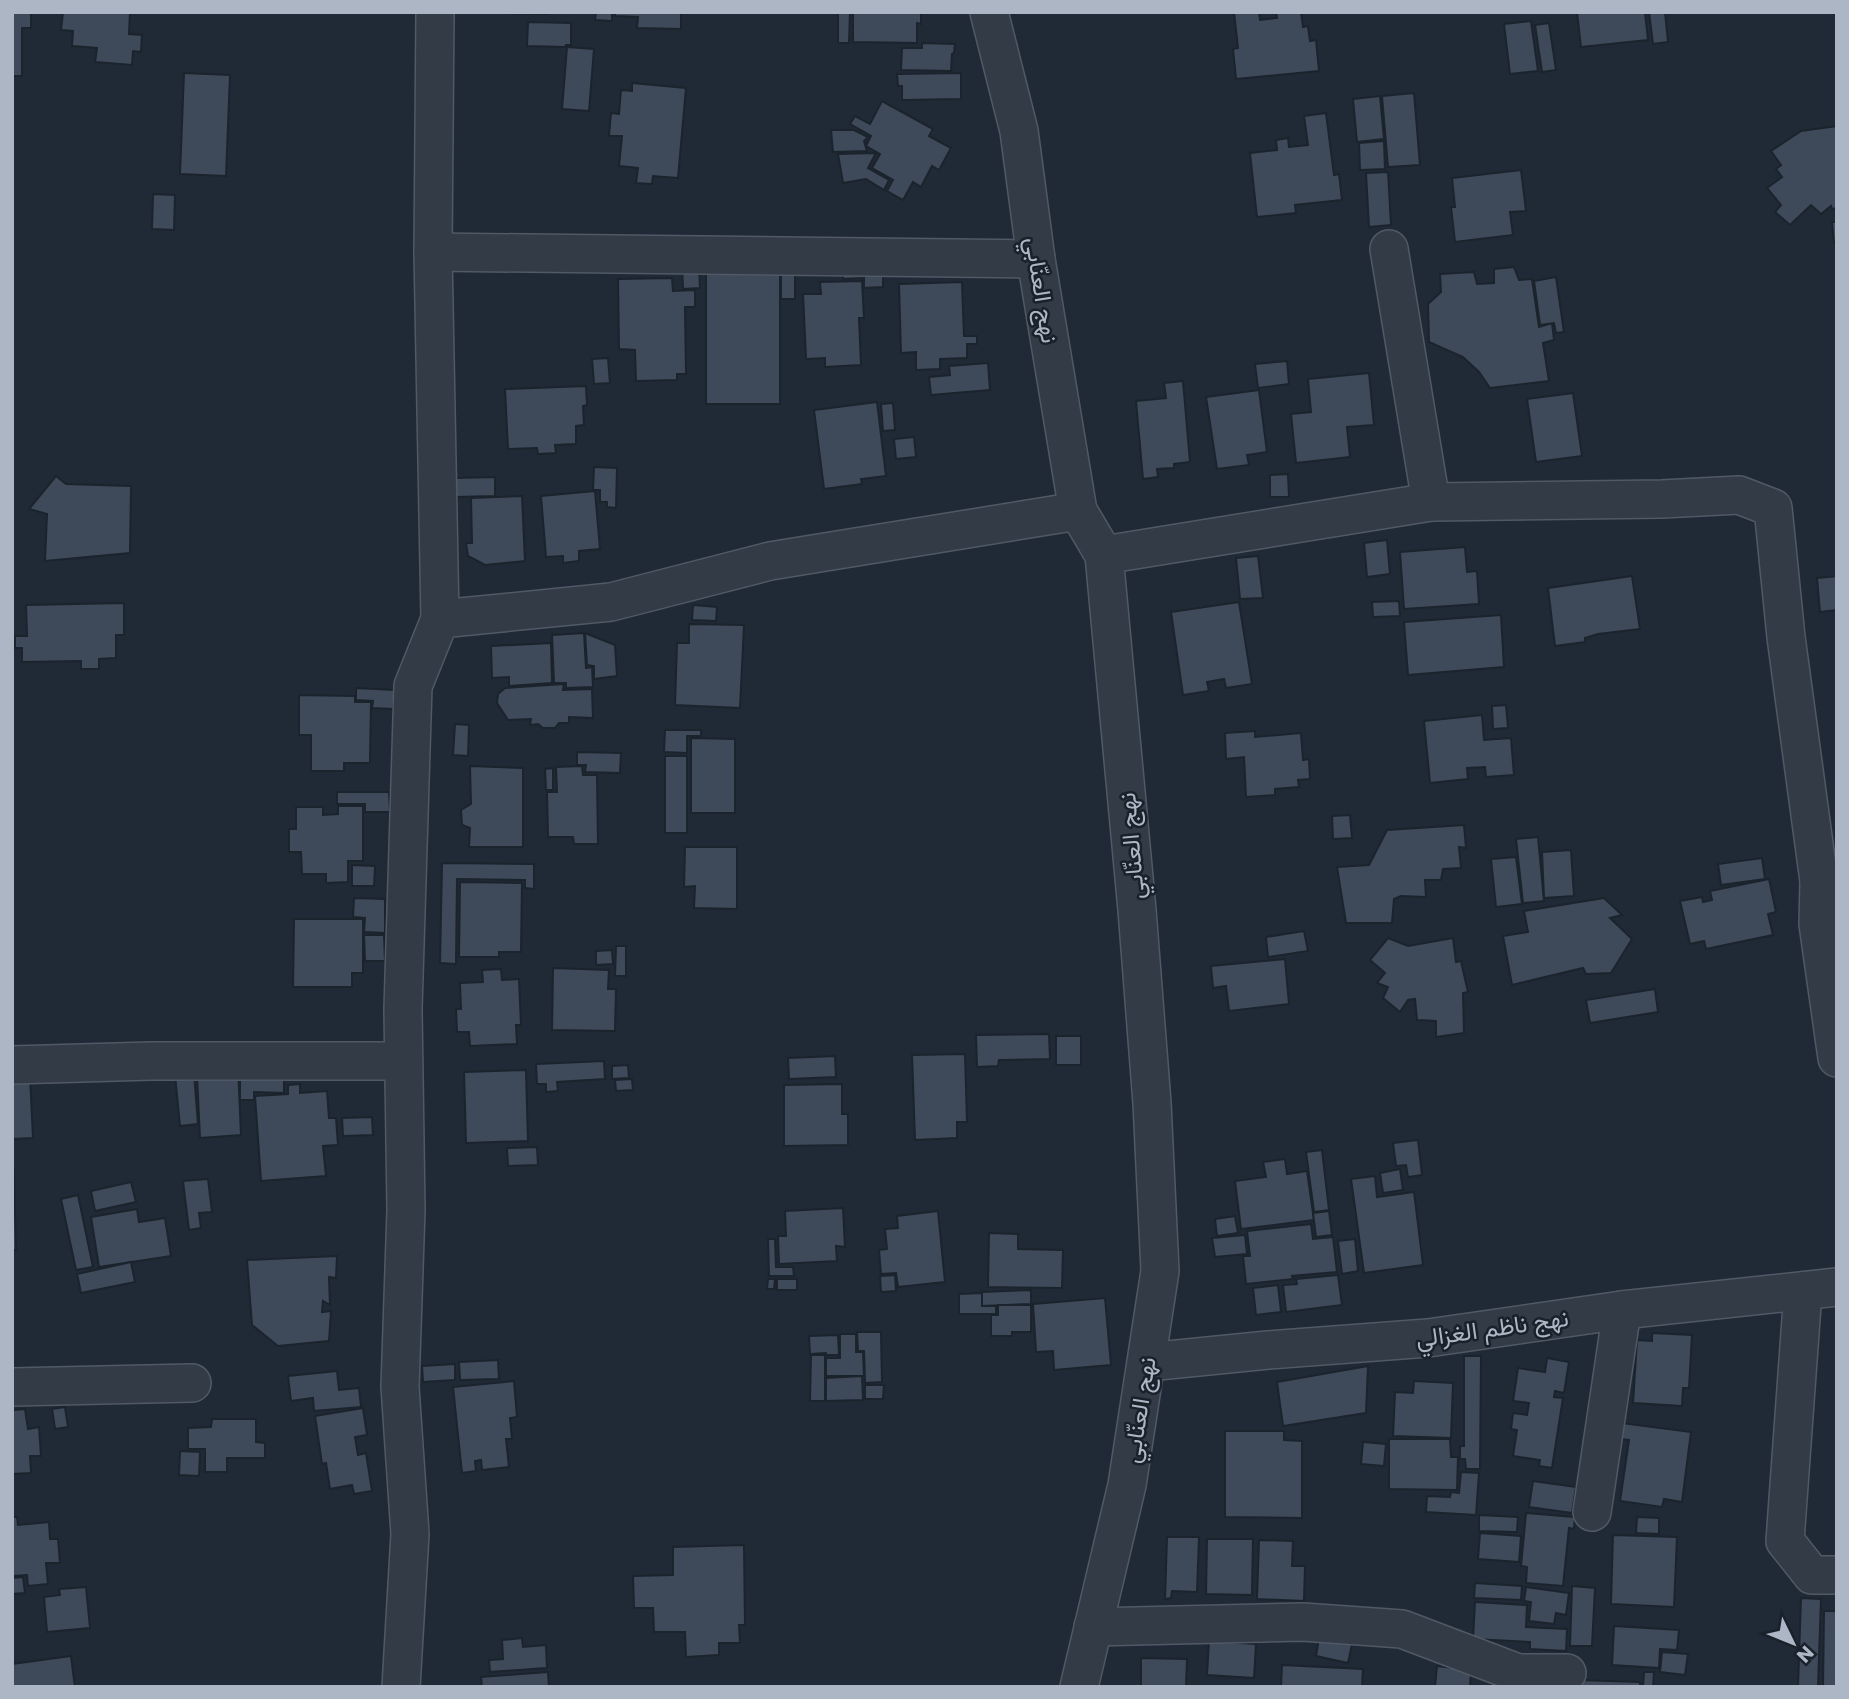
<svg xmlns="http://www.w3.org/2000/svg" width="1849" height="1699" viewBox="0 0 1849 1699" font-family="Poppins,Vazirmatn,sans-serif">
	<style>
		.building { fill: #3e4a59; stroke: #1b232d; stroke-width: 2 }
		.lines { fill: none; stroke-linecap: round; stroke-linejoin: round }
		.minor-casing { stroke: #505965; stroke-width: 40 }
		.minor { stroke: #333b47; stroke-width: 37 }
		.labels { text-anchor: middle; dominant-baseline: central; stroke-width: 5; stroke-linejoin: round; paint-order: stroke }
		.street-label { font-size: 24px; fill: #adb6c4; stroke: #19212b }
	</style>
	<rect width="100%" height="100%" fill="#202a36"/>
	<g class="building">
		<polygon points="12,12 31,12 31,28 22,28 22,76 12,76"/>
		<polygon points="63,12 130,12 129,34 142,35 141,52 133,51 132,65 95,62 97,48 72,46 73,31 61,30"/>
		<polygon points="474,12 548,12 548,14"/>
		<polygon points="596,12 612,12 612,21 595,20"/>
		<polygon points="615,12 681,12 681,29 637,28 638,17 615,16"/>
		<polygon points="838,12 850,12 849,43 838,43"/>
		<polygon points="853,12 921,12 921,24 917,23 917,43 853,42"/>
		<polygon points="1234,12 1259,12 1260,20 1277,18 1276,12 1301,12 1303,27 1308,26 1310,41 1316,40 1319,71 1236,79 1233,49 1238,48"/>
		<polygon points="1577,12 1645,12 1648,40 1581,47"/>
		<polygon points="1649,12 1665,12 1668,42 1653,44"/>
		<polygon points="1531,21 1538,71 1510,74 1504,24"/>
		<polygon points="528,22 571,23 571,45 566,45 565,47 527,46"/>
		<polygon points="1549,23 1556,70 1542,72 1535,25"/>
		<polygon points="922,43 955,44 954,53 952,54 951,71 901,70 902,48 922,48"/>
		<polygon points="567,47 594,49 589,111 562,109"/>
		<polygon points="184,73 230,75 226,176 180,174"/>
		<polygon points="961,73 961,99 902,100 902,86 898,86 897,74"/>
		<polygon points="632,83 686,88 678,178 653,176 652,184 636,183 638,168 619,166 622,136 609,136 611,113 619,114 621,90 632,91"/>
		<polygon points="1414,93 1420,165 1388,167 1382,96"/>
		<polygon points="1380,96 1384,139 1357,142 1353,99"/>
		<polygon points="882,101 933,129 929,136 951,148 939,170 932,166 921,187 913,182 903,200 887,191 893,180 872,168 880,154 866,146 871,136 850,124 855,116 870,124"/>
		<polygon points="1326,113 1334,175 1339,174 1342,200 1295,205 1296,213 1257,217 1250,153 1277,150 1276,140 1288,138 1289,147 1308,145 1304,116"/>
		<polygon points="1837,126 1837,208 1832,209 1831,206 1821,214 1811,205 1790,225 1775,212 1781,205 1767,188 1782,177 1776,169 1781,165 1771,151 1801,131"/>
		<polygon points="831,130 854,130 868,137 864,141 867,151 833,152"/>
		<polygon points="1384,141 1385,169 1360,170 1359,143"/>
		<polygon points="876,153 868,168 889,180 884,190 866,179 843,183 838,154"/>
		<polygon points="1521,170 1526,211 1510,212 1513,235 1455,242 1451,207 1455,207 1452,178"/>
		<polygon points="1388,172 1391,225 1369,227 1366,173"/>
		<polygon points="153,194 175,195 174,230 152,229"/>
		<polygon points="1832,222 1837,222 1837,243 1834,243"/>
		<polygon points="781,261 795,271 795,299 781,299"/>
		<polygon points="682,266 699,266 700,288 683,289"/>
		<polygon points="1514,267 1519,280 1532,279 1539,327 1552,323 1554,340 1543,343 1549,381 1490,388 1479,372 1463,357 1429,342 1428,304 1441,292 1440,274 1474,272 1477,284 1494,283 1494,269"/>
		<polygon points="883,270 883,287 864,288 864,278 843,279 843,271"/>
		<rect x="706" y="274" width="74" height="130"/>
		<polygon points="1556,277 1564,332 1556,333 1554,323 1540,325 1534,281"/>
		<polygon points="672,278 673,291 695,290 695,307 685,307 686,374 677,374 677,380 636,381 635,350 619,349 618,279"/>
		<polygon points="862,281 864,318 859,318 861,365 825,367 825,358 806,359 803,294 821,294 820,282"/>
		<polygon points="962,282 964,336 977,336 977,344 967,344 967,358 940,359 940,369 916,370 916,352 901,353 899,284"/>
		<polygon points="608,358 610,383 594,384 592,359"/>
		<polygon points="1287,361 1289,384 1258,388 1255,364"/>
		<polygon points="988,363 990,390 931,395 929,377 950,375 949,366"/>
		<polygon points="1369,373 1374,425 1347,427 1350,457 1296,463 1291,414 1311,412 1308,379"/>
		<polygon points="1183,381 1190,462 1174,464 1174,468 1157,469 1158,477 1143,479 1136,401 1166,398 1164,383"/>
		<polygon points="586,386 587,405 583,406 584,425 576,426 576,444 555,445 556,453 538,454 537,448 508,449 505,389"/>
		<polygon points="1259,390 1267,452 1247,455 1249,465 1217,469 1206,397"/>
		<polygon points="1573,393 1582,456 1536,462 1527,399"/>
		<polygon points="877,402 886,476 861,479 862,484 824,489 814,410"/>
		<polygon points="893,403 895,430 883,431 881,404"/>
		<polygon points="914,437 916,457 896,459 894,439"/>
		<polygon points="594,467 617,468 616,508 607,507 607,502 600,502 600,490 593,490"/>
		<polygon points="1288,474 1289,497 1270,497 1270,475"/>
		<polygon points="56,476 66,484 131,486 130,553 45,561 47,514 29,509"/>
		<polygon points="495,477 495,496 456,497 455,478"/>
		<polygon points="595,491 600,549 579,551 579,561 563,563 563,556 546,557 541,496"/>
		<polygon points="522,496 525,561 485,565 468,556 466,543 472,543 471,498"/>
		<polygon points="1387,540 1390,574 1367,577 1364,543"/>
		<polygon points="1465,547 1467,572 1477,571 1479,604 1404,609 1400,552"/>
		<polygon points="1258,556 1263,598 1240,599 1236,558"/>
		<polygon points="1632,576 1640,629 1598,634 1585,638 1585,642 1555,646 1548,588"/>
		<polygon points="1837,576 1837,610 1820,612 1817,578"/>
		<polygon points="1399,601 1400,616 1373,617 1372,602"/>
		<polygon points="1239,602 1252,684 1226,688 1224,679 1207,682 1209,691 1183,695 1171,612"/>
		<polygon points="124,603 124,635 116,635 116,658 99,659 99,669 81,669 81,661 22,662 22,648 15,648 15,636 27,636 26,605"/>
		<polygon points="693,605 717,607 716,621 692,620"/>
		<polygon points="1501,615 1504,667 1408,675 1404,622"/>
		<polygon points="689,624 744,625 740,708 675,705 677,643 689,643"/>
		<polygon points="584,633 586,668 592,667 593,687 566,688 566,683 554,683 552,635"/>
		<polygon points="585,633 615,645 617,676 594,679 594,666 587,665"/>
		<polygon points="551,643 552,683 509,686 509,677 492,678 491,646"/>
		<polygon points="564,684 563,690 592,689 593,718 569,717 569,723 559,723 555,728 543,728 538,724 530,725 531,719 508,720 497,703 498,694 505,688"/>
		<polygon points="356,688 395,690 393,709 372,708 373,701 356,700"/>
		<polygon points="299,695 355,696 355,702 371,702 370,763 344,763 344,771 311,771 311,735 299,735"/>
		<polygon points="1506,705 1508,728 1493,729 1492,706"/>
		<polygon points="1482,715 1484,740 1511,738 1514,775 1486,777 1485,767 1467,768 1468,779 1430,783 1424,721"/>
		<polygon points="455,724 469,725 468,756 453,755"/>
		<polygon points="665,730 701,730 701,736 687,736 687,753 664,752"/>
		<polygon points="1255,731 1255,737 1301,733 1303,760 1309,759 1310,779 1298,780 1299,787 1275,789 1275,795 1246,797 1244,757 1226,759 1225,733"/>
		<polygon points="691,738 735,739 735,813 691,813"/>
		<polygon points="577,752 621,753 620,773 585,772 586,765 577,765"/>
		<rect x="665" y="756" width="22" height="77"/>
		<polygon points="470,766 523,768 523,847 469,847 470,828 462,825 461,810 471,804"/>
		<polygon points="582,766 583,775 597,775 598,844 574,844 573,837 548,837 547,792 557,792 556,767"/>
		<polygon points="553,768 553,790 546,790 545,769"/>
		<polygon points="337,792 389,792 390,812 365,812 365,804 337,804"/>
		<polygon points="338,806 363,806 363,861 348,861 348,882 326,883 326,874 302,874 301,852 289,852 289,829 296,829 296,807 323,807 323,815 338,814"/>
		<polygon points="1350,815 1352,838 1333,839 1332,816"/>
		<polygon points="1464,825 1466,848 1459,847 1461,868 1443,869 1441,880 1425,880 1426,897 1401,896 1394,899 1392,923 1346,923 1337,867 1369,865 1387,830"/>
		<polygon points="1538,837 1544,901 1523,903 1516,839"/>
		<polygon points="685,847 737,847 737,909 694,908 695,886 684,887"/>
		<polygon points="1571,850 1574,896 1544,898 1542,852"/>
		<polygon points="1516,857 1522,904 1496,907 1491,859"/>
		<polygon points="1762,858 1765,879 1721,885 1718,864"/>
		<polygon points="442,863 534,864 534,889 525,888 525,880 457,879 456,964 440,963"/>
		<polygon points="352,865 375,866 374,886 352,886"/>
		<polygon points="1769,879 1776,912 1768,914 1773,935 1706,949 1704,941 1690,944 1680,901 1702,897 1703,902 1712,900 1710,891"/>
		<polygon points="460,882 522,883 521,952 499,952 499,957 459,957"/>
		<polygon points="354,898 385,899 385,933 364,932 365,918 353,917"/>
		<polygon points="1604,898 1622,915 1610,918 1632,939 1611,973 1586,974 1583,968 1512,985 1503,936 1528,932 1524,911"/>
		<polygon points="294,919 363,919 363,973 352,973 352,987 293,987"/>
		<polygon points="1304,931 1308,951 1268,957 1266,937"/>
		<polygon points="364,935 384,935 385,961 365,961"/>
		<polygon points="1388,938 1408,946 1453,938 1456,962 1461,961 1468,992 1463,993 1464,1033 1436,1037 1436,1021 1417,1020 1415,999 1408,1000 1400,1012 1383,998 1388,987 1377,983 1385,973 1370,960"/>
		<polygon points="616,946 626,946 626,976 615,976"/>
		<polygon points="612,950 613,964 596,965 596,951"/>
		<polygon points="1285,959 1289,1004 1229,1011 1226,986 1213,988 1211,966"/>
		<polygon points="553,968 609,970 608,989 616,989 615,1031 552,1030"/>
		<polygon points="501,969 502,980 519,979 521,1025 516,1025 517,1044 470,1046 469,1032 457,1032 456,1009 461,1009 460,983 483,982 482,970"/>
		<polygon points="1655,989 1658,1012 1590,1023 1586,1000"/>
		<polygon points="1049,1034 1050,1059 999,1060 998,1066 977,1067 976,1035"/>
		<rect x="1056" y="1036" width="25" height="29"/>
		<polygon points="965,1054 967,1122 957,1122 957,1138 915,1140 912,1055"/>
		<polygon points="835,1056 836,1077 789,1079 788,1058"/>
		<polygon points="604,1061 605,1079 557,1082 558,1091 546,1092 546,1084 537,1084 536,1064"/>
		<polygon points="628,1065 629,1078 612,1079 612,1066"/>
		<polygon points="238,1066 241,1135 200,1138 197,1075"/>
		<polygon points="240,1066 284,1066 284,1093 254,1092 254,1100 240,1100"/>
		<polygon points="526,1070 528,1141 466,1143 464,1072"/>
		<polygon points="194,1073 198,1124 180,1126 175,1075"/>
		<polygon points="30,1075 33,1138 12,1139 12,1076"/>
		<polygon points="632,1079 633,1090 616,1091 615,1080"/>
		<polygon points="300,1084 300,1093 327,1091 329,1118 336,1118 338,1145 323,1146 326,1176 261,1181 255,1096 288,1094 288,1085"/>
		<polygon points="842,1084 842,1114 848,1114 848,1145 784,1146 784,1085"/>
		<polygon points="372,1117 373,1135 343,1136 342,1118"/>
		<polygon points="1418,1140 1422,1175 1408,1177 1406,1165 1396,1166 1393,1143"/>
		<polygon points="537,1147 538,1165 508,1166 507,1148"/>
		<polygon points="1322,1150 1329,1210 1314,1212 1306,1152"/>
		<polygon points="1285,1159 1287,1174 1307,1171 1314,1220 1241,1229 1235,1181 1266,1177 1263,1162"/>
		<polygon points="1400,1169 1403,1190 1383,1193 1380,1173"/>
		<polygon points="12,1170 14,1170 16,1250 12,1250"/>
		<polygon points="1375,1176 1377,1197 1414,1192 1423,1265 1364,1273 1351,1179"/>
		<polygon points="208,1179 212,1212 199,1213 201,1228 189,1230 183,1181"/>
		<polygon points="131,1182 136,1202 95,1211 91,1191"/>
		<polygon points="78,1195 93,1267 76,1270 61,1199"/>
		<polygon points="843,1208 845,1247 836,1246 837,1261 779,1264 778,1236 786,1236 785,1211"/>
		<polygon points="137,1209 139,1222 165,1218 171,1256 99,1267 91,1217"/>
		<polygon points="938,1211 945,1282 898,1287 896,1273 881,1274 879,1250 887,1249 885,1229 898,1228 897,1216"/>
		<polygon points="1329,1211 1332,1235 1316,1237 1313,1213"/>
		<polygon points="1235,1216 1238,1233 1217,1236 1215,1219"/>
		<polygon points="1311,1224 1313,1239 1333,1237 1337,1272 1292,1276 1293,1279 1246,1284 1243,1256 1250,1256 1247,1231"/>
		<polygon points="989,1233 1018,1234 1018,1249 1063,1250 1062,1288 988,1287"/>
		<polygon points="1245,1235 1247,1254 1215,1257 1212,1238"/>
		<polygon points="768,1239 775,1239 776,1267 793,1267 794,1276 769,1276"/>
		<polygon points="1355,1239 1358,1271 1342,1274 1338,1241"/>
		<polygon points="337,1256 336,1278 329,1277 330,1305 323,1301 322,1312 331,1311 329,1341 278,1346 252,1325 247,1260"/>
		<polygon points="131,1262 135,1282 81,1293 77,1274"/>
		<polygon points="895,1275 896,1291 881,1292 880,1276"/>
		<polygon points="1338,1275 1342,1305 1286,1312 1283,1285 1297,1284 1296,1279"/>
		<polygon points="768,1279 775,1279 774,1289 767,1289"/>
		<rect x="777" y="1279" width="20" height="11"/>
		<polygon points="1278,1285 1281,1312 1256,1315 1253,1288"/>
		<polygon points="1031,1290 1031,1304 982,1306 982,1292"/>
		<polygon points="982,1293 982,1306 996,1306 996,1314 959,1314 959,1294"/>
		<polygon points="1105,1298 1111,1365 1054,1370 1053,1351 1036,1352 1033,1304"/>
		<polygon points="998,1305 1031,1305 1031,1332 1012,1332 1012,1336 991,1336 991,1315 998,1315"/>
		<polygon points="857,1332 881,1332 882,1382 865,1383 864,1351 858,1351"/>
		<polygon points="1652,1333 1692,1335 1689,1388 1683,1388 1682,1406 1633,1403 1637,1340 1652,1341"/>
		<polygon points="840,1334 856,1334 856,1352 863,1352 864,1376 826,1376 826,1358 840,1358"/>
		<polygon points="838,1335 839,1355 826,1355 826,1353 810,1354 809,1336"/>
		<polygon points="811,1355 825,1355 825,1401 810,1401"/>
		<polygon points="1464,1356 1481,1356 1480,1469 1466,1469 1465,1459 1460,1459 1460,1446 1464,1446"/>
		<polygon points="1547,1358 1569,1362 1564,1393 1555,1391 1554,1397 1563,1398 1552,1468 1539,1466 1540,1460 1513,1456 1517,1430 1511,1429 1513,1413 1527,1415 1529,1403 1513,1401 1518,1368 1545,1372"/>
		<polygon points="498,1360 499,1379 460,1380 459,1362"/>
		<polygon points="455,1364 455,1380 423,1382 422,1366"/>
		<polygon points="1368,1366 1366,1413 1283,1426 1277,1382"/>
		<polygon points="337,1371 339,1390 359,1388 361,1407 314,1411 313,1398 291,1401 288,1376"/>
		<polygon points="862,1376 863,1400 826,1401 826,1378"/>
		<polygon points="514,1381 517,1417 510,1418 512,1439 506,1439 509,1467 482,1470 481,1460 475,1461 476,1471 462,1473 453,1387"/>
		<polygon points="1414,1381 1453,1383 1451,1438 1393,1436 1395,1392 1413,1393"/>
		<polygon points="865,1385 884,1385 883,1399 865,1399"/>
		<polygon points="65,1407 68,1427 55,1429 52,1409"/>
		<polygon points="363,1408 367,1435 355,1437 358,1455 366,1453 372,1491 354,1494 352,1485 330,1489 326,1463 322,1464 315,1416"/>
		<polygon points="25,1409 28,1429 39,1427 41,1456 30,1456 31,1473 12,1474 12,1410"/>
		<polygon points="212,1419 256,1419 256,1442 265,1443 265,1458 227,1458 227,1472 205,1472 205,1449 188,1449 188,1428 211,1427"/>
		<polygon points="1622,1423 1691,1432 1682,1502 1664,1499 1662,1507 1620,1501 1629,1440 1620,1439"/>
		<polygon points="1225,1431 1284,1431 1284,1440 1302,1441 1302,1518 1225,1517"/>
		<polygon points="1389,1439 1450,1439 1451,1457 1458,1457 1457,1490 1389,1489"/>
		<polygon points="1363,1442 1386,1444 1384,1466 1361,1464"/>
		<polygon points="180,1451 200,1452 199,1476 179,1475"/>
		<polygon points="1461,1472 1479,1473 1476,1515 1426,1512 1427,1496 1450,1497 1451,1492 1459,1493"/>
		<polygon points="1533,1481 1576,1487 1572,1513 1529,1507"/>
		<polygon points="1526,1513 1575,1517 1574,1529 1569,1528 1563,1586 1526,1583 1527,1567 1521,1566"/>
		<polygon points="1479,1515 1518,1517 1517,1532 1479,1531"/>
		<polygon points="12,1517 17,1517 18,1525 49,1522 50,1539 58,1539 60,1563 46,1563 48,1584 28,1586 27,1575 12,1576"/>
		<polygon points="1637,1517 1659,1518 1659,1534 1636,1533"/>
		<polygon points="1480,1533 1521,1536 1519,1562 1478,1559"/>
		<polygon points="1613,1535 1677,1537 1674,1607 1611,1604"/>
		<polygon points="1167,1537 1199,1537 1197,1592 1172,1591 1171,1598 1165,1599"/>
		<polygon points="1207,1539 1253,1539 1252,1595 1206,1594"/>
		<polygon points="1259,1540 1293,1541 1292,1566 1305,1566 1304,1601 1257,1599"/>
		<polygon points="744,1545 745,1625 739,1625 740,1643 719,1643 719,1655 686,1657 685,1632 654,1632 653,1608 634,1608 633,1576 673,1575 673,1547"/>
		<polygon points="23,1577 25,1593 12,1594 12,1578"/>
		<polygon points="1475,1583 1522,1586 1521,1600 1474,1598"/>
		<polygon points="1572,1586 1595,1588 1592,1646 1570,1646"/>
		<polygon points="86,1587 90,1628 47,1632 44,1597 60,1595 59,1589"/>
		<polygon points="1526,1587 1569,1593 1566,1615 1556,1613 1554,1624 1529,1621 1531,1602 1524,1601"/>
		<polygon points="1801,1598 1821,1599 1818,1687 1798,1687"/>
		<polygon points="1475,1602 1527,1605 1526,1627 1567,1629 1566,1651 1530,1649 1530,1642 1473,1639"/>
		<polygon points="1824,1611 1837,1611 1837,1687 1823,1687"/>
		<polygon points="1614,1626 1679,1630 1677,1650 1660,1649 1659,1668 1612,1665"/>
		<polygon points="522,1638 523,1647 546,1645 547,1668 490,1672 489,1660 503,1659 502,1640"/>
		<polygon points="1319,1638 1352,1644 1348,1663 1316,1656"/>
		<polygon points="1209,1641 1256,1644 1254,1678 1207,1675"/>
		<polygon points="1662,1652 1688,1654 1685,1675 1660,1672"/>
		<polygon points="71,1656 75,1687 12,1687 12,1664"/>
		<polygon points="1141,1658 1187,1659 1186,1687 1141,1687"/>
		<polygon points="1282,1665 1363,1669 1362,1687 1281,1687"/>
		<polygon points="1437,1666 1471,1670 1470,1687 1435,1687"/>
		<polygon points="548,1672 549,1687 482,1687 481,1677"/>
		<polygon points="1644,1672 1654,1672 1653,1687 1643,1687"/>
		<polygon points="1579,1680 1640,1682 1640,1687 1578,1687"/>
	</g>
	<g class="lines">
		<defs>
			<g id="minor">
				<polyline points="435,12 433,252 440,619"/>
				<polyline points="989,12 1019,131 1036,259 1078,511 1104,555 1137,910 1152,1103 1160,1271 1127,1485 1079,1687"/>
				<polyline points="1389,249 1431,502"/>
				<polyline points="433,252 1036,259"/>
				<polyline points="1104,555 1431,502 1662,499 1739,495 1773,508 1786,637 1819,881"/>
				<polyline points="1837,880 1819,881 1818,924 1837,1058"/>
				<polyline points="12,1065 151,1061 403,1061"/>
				<polyline points="1803,1291 1785,1541 1812,1575 1837,1575"/>
				<polyline points="1148,1362 1268,1350 1428,1338 1622,1310 1837,1287"/>
				<polyline points="12,1387 192,1383"/>
				<polyline points="1592,1512 1622,1310"/>
				<polyline points="1093,1627 1303,1622 1402,1629 1518,1673 1517,1687"/>
				<polyline points="1518,1673 1567,1673"/>
				<polyline points="401,1687 410,1534 400,1387 406,1210 403,1009 413,686 440,619 611,602 770,561 1078,511"/>
			</g>
		</defs>
		<use href="#minor" class="minor-casing"/>
		<use href="#minor" class="minor"/>
	</g>
	<g class="labels">
		<g class="street-label">
			<text transform="translate(1042 290) rotate(81)">نهج العنّابي</text>
			<text transform="translate(1131 846) rotate(-95)">نهج العنّابي</text>
			<text transform="translate(1492 1328) rotate(-8)">نهج ناظم الغزالي</text>
			<text transform="translate(1139 1410) rotate(-81)">نهج العنّابي</text>
		</g>
	</g>
	<rect width="1849" height="1699" fill="none" stroke="#adb6c4" stroke-width="28"/>
	<g transform="translate(1793 1643) rotate(133)" stroke="#19212b" stroke-width="5" paint-order="stroke">
	<path d="M0-5L12 26L0 18L-12 26Z" fill="#adb6c4"/>
	<text y="-10" font-size="19" font-weight="bold" text-anchor="middle" fill="#adb6c4">N</text>
	</g>
</svg>
